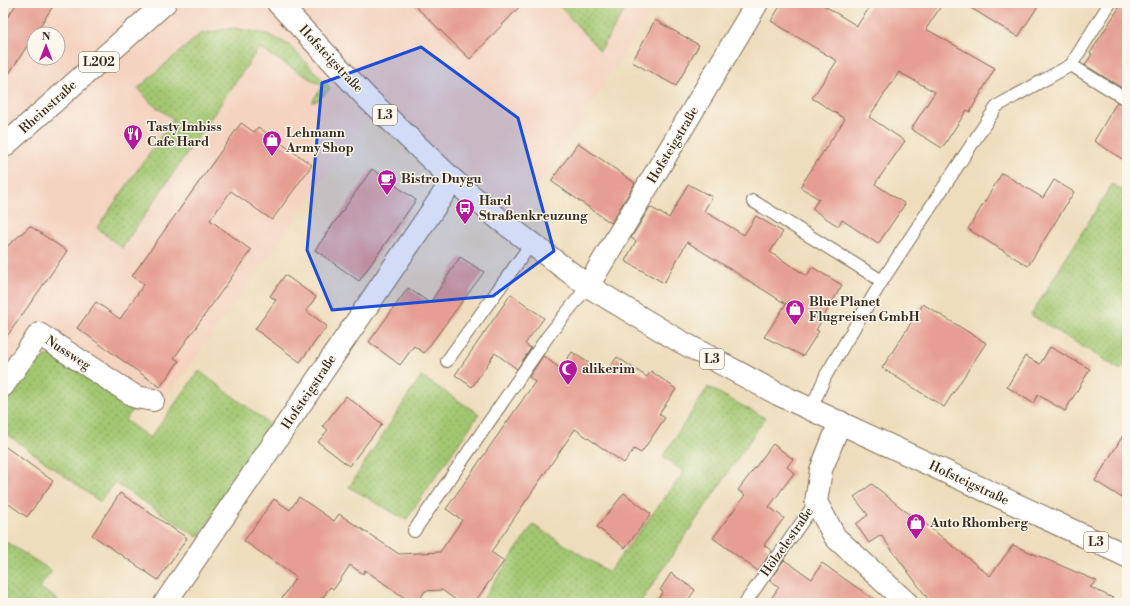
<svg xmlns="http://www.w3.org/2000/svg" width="1130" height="606" viewBox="0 0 1130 606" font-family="'Libre Bodoni',serif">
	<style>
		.built { fill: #f4d3c0; fill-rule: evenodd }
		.green { fill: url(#green-dots); stroke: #6e7848 }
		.building { fill: #e69e92 }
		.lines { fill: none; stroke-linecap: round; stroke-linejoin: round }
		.lane-casing { stroke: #7a6955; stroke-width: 14 }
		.street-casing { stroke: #7a6955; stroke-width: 24 }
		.primary-casing { stroke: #7a6955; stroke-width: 24 }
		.lane { stroke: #fff; stroke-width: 12 }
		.street { stroke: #fff; stroke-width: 22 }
		.primary { stroke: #fff; stroke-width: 22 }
		.marked { fill: #1d4ed8; fill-opacity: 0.2; stroke: #1d4ed8; stroke-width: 3; stroke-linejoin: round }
		.labels { text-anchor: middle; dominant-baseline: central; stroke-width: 3; stroke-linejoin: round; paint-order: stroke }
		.shield { fill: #fbf7ec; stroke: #75685c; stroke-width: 1 }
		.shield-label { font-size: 12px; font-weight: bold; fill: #3b2a1e }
		.street-label { font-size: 13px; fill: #3b2a1e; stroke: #fbf7ec }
		.poi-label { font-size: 13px; font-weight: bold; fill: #3b2a1e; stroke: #fbf7ec; text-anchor: start }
	</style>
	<defs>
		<pattern id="green-dots" width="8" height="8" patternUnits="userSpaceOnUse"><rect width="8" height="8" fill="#a2c771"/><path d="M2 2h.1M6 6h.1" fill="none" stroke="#85a25c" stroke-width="1.8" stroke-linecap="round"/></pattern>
	</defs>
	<rect width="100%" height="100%" fill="#fbf7ec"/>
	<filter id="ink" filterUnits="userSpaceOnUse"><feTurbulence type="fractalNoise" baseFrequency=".025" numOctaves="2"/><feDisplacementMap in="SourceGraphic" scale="8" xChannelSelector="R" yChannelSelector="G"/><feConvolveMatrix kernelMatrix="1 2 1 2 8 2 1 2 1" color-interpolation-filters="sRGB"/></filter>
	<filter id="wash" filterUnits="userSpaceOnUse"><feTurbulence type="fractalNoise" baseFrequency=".012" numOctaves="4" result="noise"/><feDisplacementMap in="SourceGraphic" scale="16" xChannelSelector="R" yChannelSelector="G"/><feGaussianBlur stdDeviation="0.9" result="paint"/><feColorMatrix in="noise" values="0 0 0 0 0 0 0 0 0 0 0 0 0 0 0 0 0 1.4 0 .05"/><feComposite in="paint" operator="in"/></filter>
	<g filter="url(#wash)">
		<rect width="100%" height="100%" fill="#eeddbc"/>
		<path class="built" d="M3 3H657L519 216 367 119 161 406 46 333 3 397ZM34 34H58V58H34Z"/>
		<g class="green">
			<polygon points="557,3 629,3 600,51"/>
			<polygon points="233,28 268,34 289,45 331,88 317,101 312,102 322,86 259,48 122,248 97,228 173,119 151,103 138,88 200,34"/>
			<polygon points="1112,184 1127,193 1127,360 1121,370 1031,315"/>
			<polygon points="52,355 137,405 125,420 150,438 199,371 274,427 198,537 115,483 100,502 3,431 3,398 24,367 37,358"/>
			<polygon points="421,376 479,414 406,520 349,487"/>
			<polygon points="708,387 765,418 640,603 480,603 533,525 609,572 684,472 663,456"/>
			<polygon points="3,540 52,571 39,587 62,603 3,603"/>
		</g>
		<g id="blocks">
			<g class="building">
				<polygon points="17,3 55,3 3,83 3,24"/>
				<polygon points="412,3 523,3 470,59"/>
				<polygon points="782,3 820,3 857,26 872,3 943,3 926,29 995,68 970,112 967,110 942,148 911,129 935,92 899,72 869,117 905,141 875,184 905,204 878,244 842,220 838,226 812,209 819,199 800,187 845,119 812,98 837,61 771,21"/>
				<polygon points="963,3 1040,3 1018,37"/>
				<polygon points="1122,3 1127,3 1127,91 1085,65 1092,54 1090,53"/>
				<polygon points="655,20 699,45 676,86 632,62"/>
				<polygon points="1117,102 1127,107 1127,162 1094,141"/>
				<polygon points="241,123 254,132 258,127 312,165 272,220 231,191 210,220 251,250 174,358 179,361 160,387 77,328 96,302 120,319 144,284 132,276"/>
				<polygon points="578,143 635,183 611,223 551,181"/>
				<polygon points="372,169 416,200 359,281 315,250"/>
				<polygon points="1002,173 1043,198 1054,180 1074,192 1028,266 968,229"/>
				<polygon points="688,184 712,197 704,211 744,235 756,216 783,232 770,252 807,276 812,267 842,285 816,330 819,331 803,356 764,337 786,304 687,242 664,283 625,261 636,241 631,238 650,207 669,218"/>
				<polygon points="30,226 67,251 3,342 3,250"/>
				<polygon points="460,257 484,272 424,353 414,346 400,365 369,342 408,288 430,303"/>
				<polygon points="285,275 316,297 306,311 327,326 300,362 255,329 276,300 270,296"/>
				<polygon points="511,294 544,318 525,344 531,348 517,369 495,353 472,387 455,375"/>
				<polygon points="923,304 986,343 944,407 882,368"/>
				<polygon points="1050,347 1090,369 1065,411 1038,395 1033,403 1007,387 1025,356 1040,364"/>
				<polygon points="572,352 605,374 617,357 647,377 651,371 676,389 659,414 665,418 641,453 634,449 624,463 575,429 491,552 504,561 474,603 460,603 442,590 425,591 417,603 412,603 365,570 363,574 350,565 334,589 330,587 319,603 279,603 296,577 244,541 274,499 290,510 299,497 334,521 339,514 399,554 440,552 462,520 446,509 535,382 529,377 543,356 561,369"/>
				<polygon points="346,396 382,424 349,466 318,442 328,430 323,426"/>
				<polygon points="1127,429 1127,501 1095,481"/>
				<polygon points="773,444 793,459 787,467 794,473 769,507 784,518 764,545 772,551 758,571 713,538 745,495 738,490"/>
				<polygon points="3,445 53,481 27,517 3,500"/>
				<polygon points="872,484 915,519 917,517 990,576 1013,545 1097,581 1090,587 1123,603 931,603 881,535 869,543 856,524 868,515 854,497"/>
				<polygon points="120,493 187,538 158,580 92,535"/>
				<polygon points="624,493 651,514 625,548 597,527"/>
				<polygon points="784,560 812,579 822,563 879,603 768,603 779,587 770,580"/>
				<polygon points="671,573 695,590 686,603 655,603 663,592 660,590"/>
			</g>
		</g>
	</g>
	<g filter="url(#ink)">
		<use href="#blocks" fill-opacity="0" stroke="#7a6955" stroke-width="1"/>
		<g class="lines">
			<defs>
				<g id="lane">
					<polyline points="1071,65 1127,100"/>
					<polyline points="753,201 882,281"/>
					<polyline points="447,361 531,244"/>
					<polyline points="811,409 826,375 882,281 997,106 1071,65 1110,3"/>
					<polyline points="414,531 548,336 588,286"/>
					<polyline points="745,603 816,502"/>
				</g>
				<g id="street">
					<polyline points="588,286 757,3"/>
					<polyline points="3,386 39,334 136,397 153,400"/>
					<polyline points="840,422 821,470 816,502 835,537 907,603"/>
					<polyline points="165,603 453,180"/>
				</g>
				<g id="primary">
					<polyline points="278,3 367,98 453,180 499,219 588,286 676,339 778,394 1127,556"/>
					<polyline points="3,147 165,3"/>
				</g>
			</defs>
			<use href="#lane" class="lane-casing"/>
			<use href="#street" class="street-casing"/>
			<use href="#primary" class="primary-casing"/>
			<use href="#lane" class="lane"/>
			<use href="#street" class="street"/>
			<use href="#primary" class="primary"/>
		</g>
	</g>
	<path class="marked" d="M421 47 518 118 554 251 493 296 332 310 307 250 322 83Z"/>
	<defs>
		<symbol id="restaurant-pin" viewBox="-11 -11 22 30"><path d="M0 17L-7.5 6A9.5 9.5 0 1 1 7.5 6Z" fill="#b5179e" stroke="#fbf7ec"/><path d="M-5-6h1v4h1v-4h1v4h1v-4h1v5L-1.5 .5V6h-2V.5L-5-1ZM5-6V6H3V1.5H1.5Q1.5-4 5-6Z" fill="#fff"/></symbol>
		<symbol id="shop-pin" viewBox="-11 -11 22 30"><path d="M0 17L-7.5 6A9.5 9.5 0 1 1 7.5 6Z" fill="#b5179e" stroke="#fbf7ec"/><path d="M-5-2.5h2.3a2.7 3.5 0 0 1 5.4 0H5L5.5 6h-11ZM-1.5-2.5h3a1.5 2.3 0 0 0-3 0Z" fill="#fff"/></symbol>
		<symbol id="cafe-pin" viewBox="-11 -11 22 30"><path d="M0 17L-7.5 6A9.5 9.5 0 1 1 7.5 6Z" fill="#b5179e" stroke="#fbf7ec"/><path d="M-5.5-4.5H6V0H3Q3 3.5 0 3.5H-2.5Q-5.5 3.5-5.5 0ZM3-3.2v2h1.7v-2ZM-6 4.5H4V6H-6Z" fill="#fff"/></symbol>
		<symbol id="bus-pin" viewBox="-11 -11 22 30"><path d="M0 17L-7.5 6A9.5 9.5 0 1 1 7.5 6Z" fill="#b5179e" stroke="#fbf7ec"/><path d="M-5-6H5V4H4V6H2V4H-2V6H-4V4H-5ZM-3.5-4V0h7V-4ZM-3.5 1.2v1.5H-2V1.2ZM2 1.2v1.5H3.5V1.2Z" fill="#fff"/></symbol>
		<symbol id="mosque-pin" viewBox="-11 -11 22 30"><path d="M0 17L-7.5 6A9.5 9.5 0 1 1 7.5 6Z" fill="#b5179e" stroke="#fbf7ec"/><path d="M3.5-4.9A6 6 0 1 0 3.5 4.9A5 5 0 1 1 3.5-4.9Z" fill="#fff"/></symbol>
	</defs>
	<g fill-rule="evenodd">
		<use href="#restaurant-pin" x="122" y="123" width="22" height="30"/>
		<use href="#shop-pin" x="261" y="129" width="22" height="30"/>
		<use href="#cafe-pin" x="376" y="168" width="22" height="30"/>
		<use href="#bus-pin" x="454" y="197" width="22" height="30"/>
		<use href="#shop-pin" x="784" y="298" width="22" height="30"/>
		<use href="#mosque-pin" x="557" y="358" width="22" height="30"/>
		<use href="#shop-pin" x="905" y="512" width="22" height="30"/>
	</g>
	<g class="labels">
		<g class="shield">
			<rect x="79" y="52" width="40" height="20" rx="3"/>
			<rect x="373" y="105" width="24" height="20" rx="3"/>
			<rect x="700" y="349" width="24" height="20" rx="3"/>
			<rect x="1084" y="532" width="24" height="20" rx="3"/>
		</g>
		<g class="shield-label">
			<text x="99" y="62">L202</text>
			<text x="385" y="115">L3</text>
			<text x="712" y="359">L3</text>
			<text x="1096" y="542">L3</text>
		</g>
		<g class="street-label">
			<text transform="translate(331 59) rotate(47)">Hofsteigstraße</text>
			<text transform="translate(48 107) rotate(-42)">Rheinstraße</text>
			<text transform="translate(673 145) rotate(-59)">Hofsteigstraße</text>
			<text transform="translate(68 353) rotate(33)">Nussweg</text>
			<text transform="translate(309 392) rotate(-56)">Hofsteigstraße</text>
			<text transform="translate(969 483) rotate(25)">Hofsteigstraße</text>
			<text transform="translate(787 542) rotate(-55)">Hölzelestraße</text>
		</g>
		<g class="poi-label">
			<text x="147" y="127">Tasty Imbiss<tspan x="147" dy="15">Cafe Hard</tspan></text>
			<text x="286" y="133">Lehmann<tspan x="286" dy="15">Army Shop</tspan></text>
			<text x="401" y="179">Bistro Duygu</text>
			<text x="479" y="201">Hard<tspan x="479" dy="15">Straßenkreuzung</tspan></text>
			<text x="809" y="302">Blue Planet<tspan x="809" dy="15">Flugreisen GmbH</tspan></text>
			<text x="582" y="369">alikerim</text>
			<text x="930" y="523">Auto Rhomberg</text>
		</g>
	</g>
	<rect width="1130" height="606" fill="none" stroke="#fbf7ec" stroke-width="16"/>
	<g transform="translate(46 46)"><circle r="19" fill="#fbf7ec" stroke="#aea59a"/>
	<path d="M0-3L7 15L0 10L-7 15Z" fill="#b5179e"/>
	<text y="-6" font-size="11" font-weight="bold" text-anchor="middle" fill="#3b2a1e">N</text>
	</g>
</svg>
